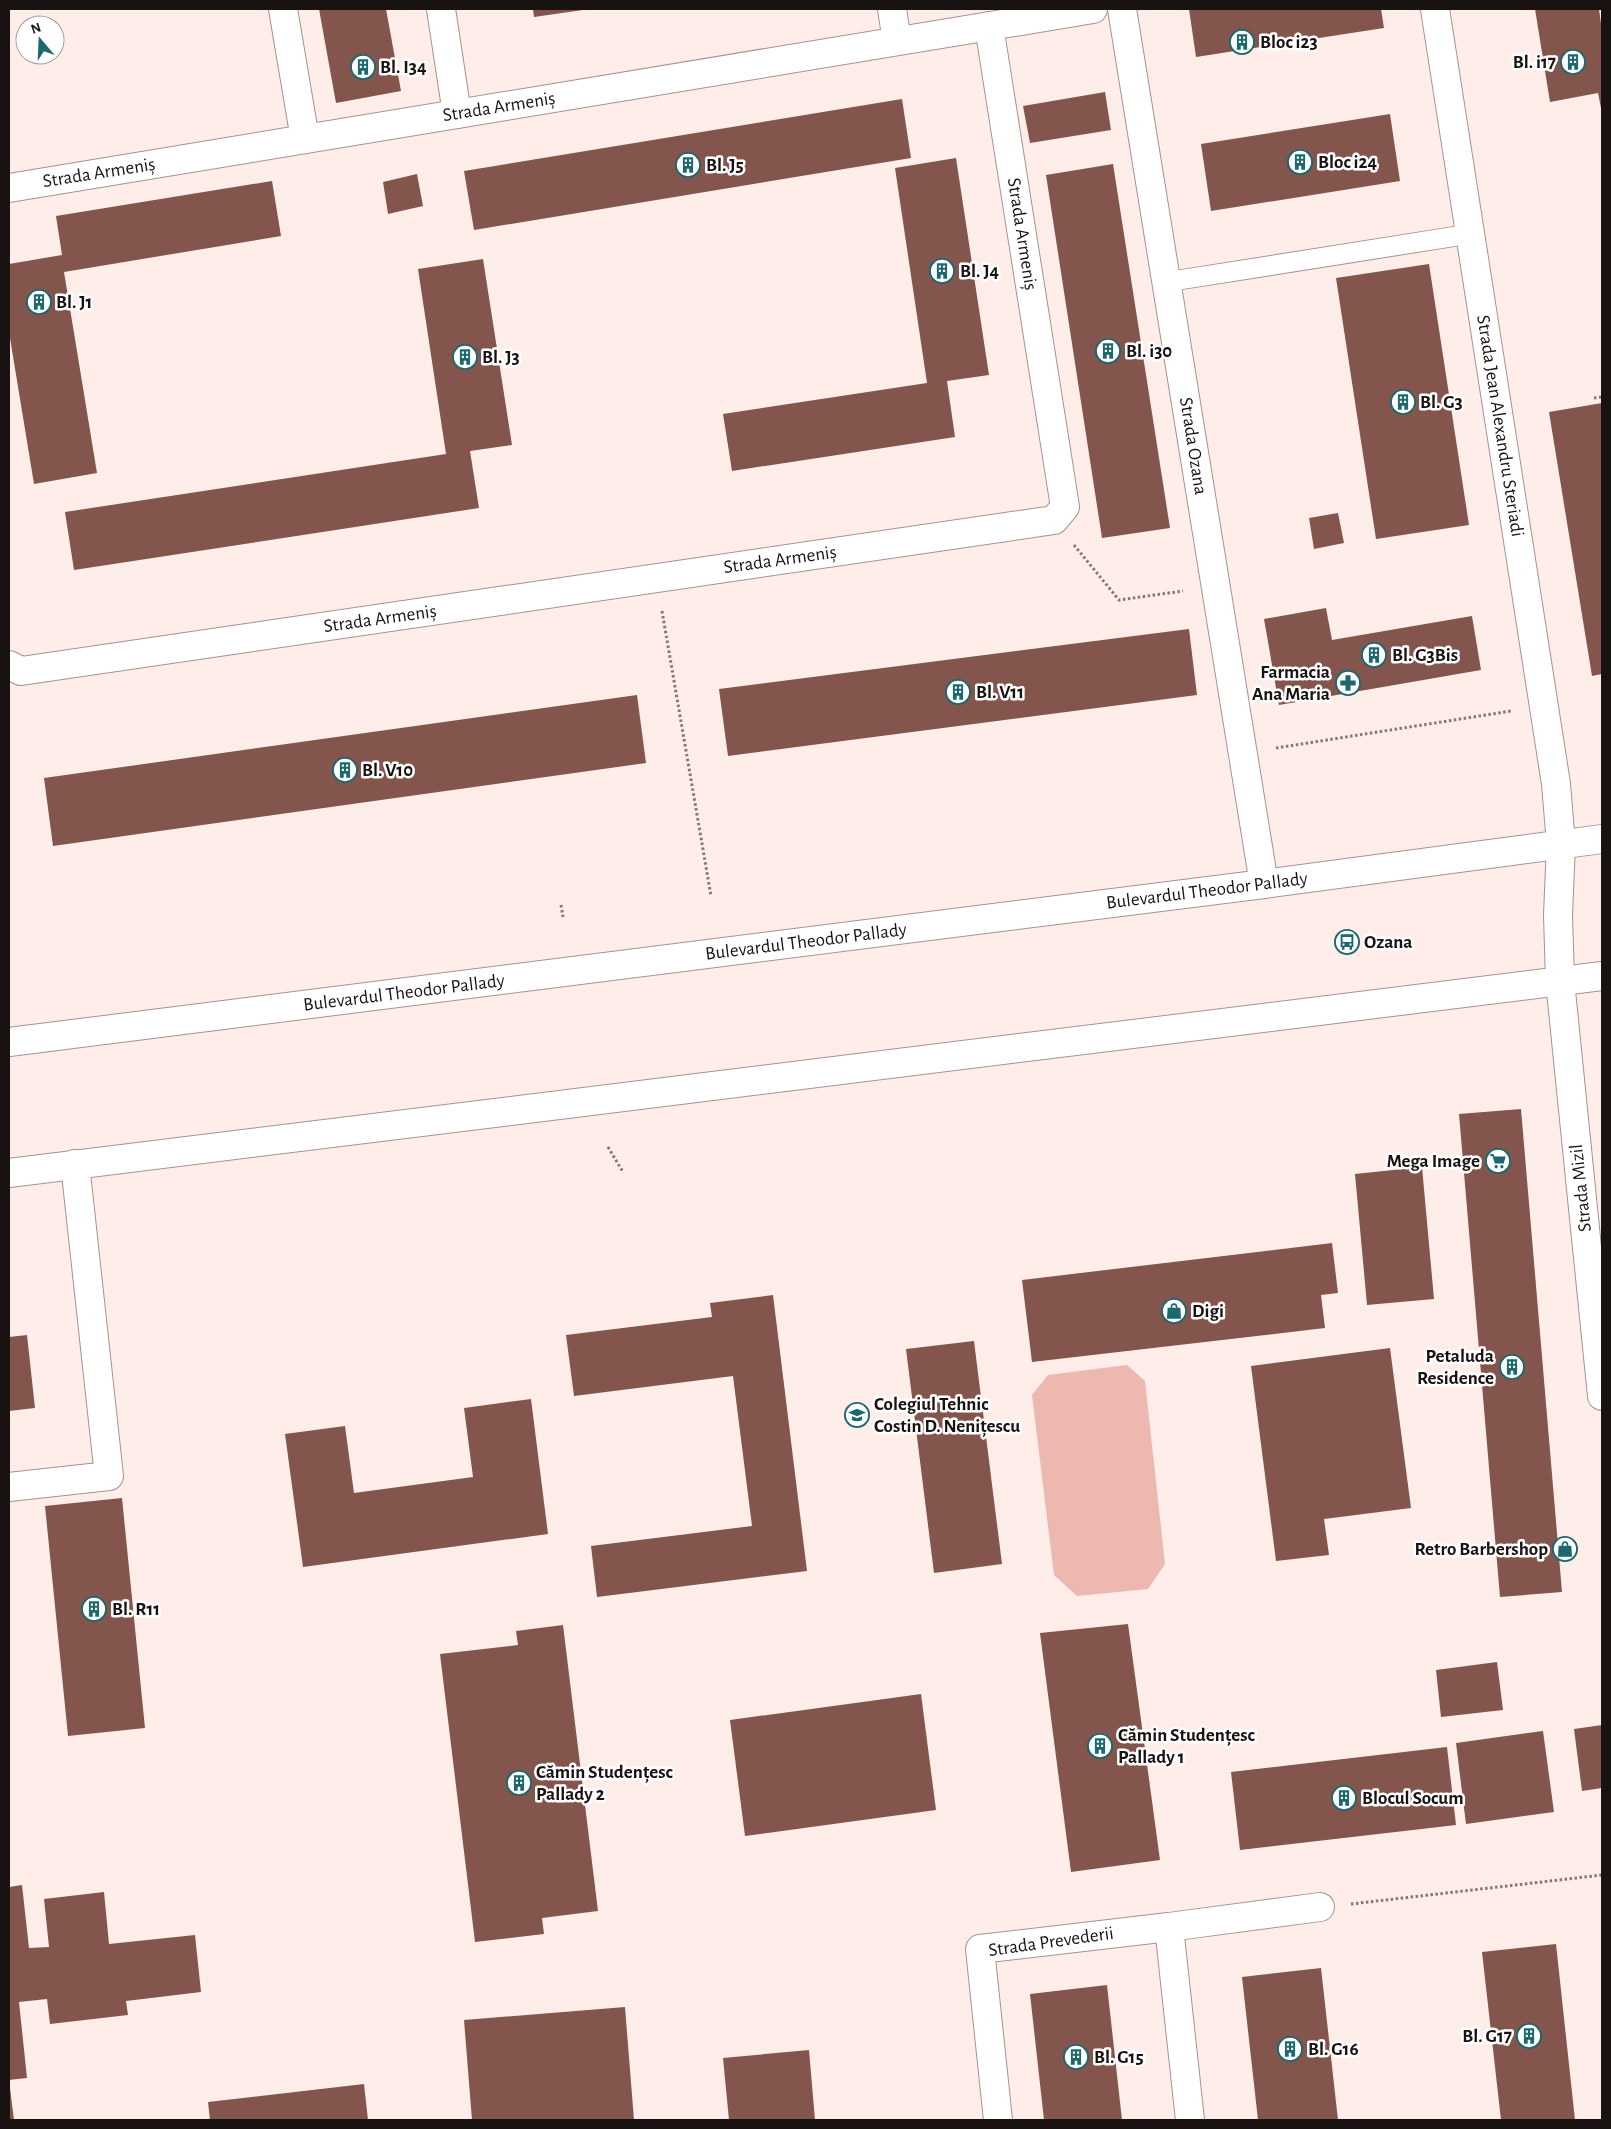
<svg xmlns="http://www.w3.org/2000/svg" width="1611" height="2129" viewBox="0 0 1611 2129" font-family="'Alegreya Sans',sans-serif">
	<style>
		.green { fill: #edb8af }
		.building { fill: #84554d }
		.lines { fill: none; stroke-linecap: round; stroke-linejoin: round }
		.lane-casing { stroke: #a49390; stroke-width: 21 }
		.street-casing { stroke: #a49390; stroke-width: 30 }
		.secondary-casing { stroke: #a49390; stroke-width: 30 }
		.primary-casing { stroke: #a49390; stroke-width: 30 }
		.path { stroke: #837876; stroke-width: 3; stroke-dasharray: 2.5 2.5; stroke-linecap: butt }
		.lane { stroke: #fff; stroke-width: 19 }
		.street { stroke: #fff; stroke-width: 28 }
		.secondary { stroke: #fff; stroke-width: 28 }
		.primary { stroke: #fff; stroke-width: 28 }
		.labels { text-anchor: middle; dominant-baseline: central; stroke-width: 5; stroke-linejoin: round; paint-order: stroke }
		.poi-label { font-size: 19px; font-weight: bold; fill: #181211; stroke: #fff; text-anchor: start }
		.street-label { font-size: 19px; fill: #181211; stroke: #fff }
	</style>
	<rect width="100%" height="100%" fill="#ffedea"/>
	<polygon class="green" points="1127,1365 1145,1381 1165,1564 1148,1589 1077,1596 1054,1575 1032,1395 1048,1375"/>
	<g class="building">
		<polygon points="319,9 386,9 401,91 336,103"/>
		<polygon points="533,9 583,9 583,10 534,17"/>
		<polygon points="1189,9 1381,9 1384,28 1196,57"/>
		<polygon points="1535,9 1599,9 1602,31 1602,113 1598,93 1550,102"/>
		<polygon points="1105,92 1111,130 1030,143 1023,106"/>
		<polygon points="902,99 911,158 474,230 464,171"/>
		<polygon points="1390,114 1400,181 1211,211 1201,144"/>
		<polygon points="956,158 989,375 947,381 955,437 732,471 723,414 927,383 895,168"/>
		<polygon points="1113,164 1170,528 1102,538 1046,175"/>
		<polygon points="417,174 423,206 388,214 383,182"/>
		<polygon points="272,181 281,236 64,272 97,473 34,484 9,332 9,264 62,255 56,216"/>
		<polygon points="483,259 512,445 470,451 479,508 74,570 65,512 446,454 418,269"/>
		<polygon points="1429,264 1469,525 1376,539 1336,278"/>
		<polygon points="1602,403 1602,674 1592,676 1549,412"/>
		<polygon points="1338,513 1344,543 1314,549 1309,518"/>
		<polygon points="1326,608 1332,640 1472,616 1481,670 1279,705 1264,619"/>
		<polygon points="1189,629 1197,695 728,756 719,689"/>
		<polygon points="637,695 646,763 53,846 44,778"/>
		<polygon points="1521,1109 1562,1592 1500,1597 1459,1114"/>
		<polygon points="1422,1167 1434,1299 1367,1305 1355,1174"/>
		<polygon points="1332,1243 1338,1293 1321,1295 1325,1328 1032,1362 1022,1280"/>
		<polygon points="773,1295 807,1571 597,1597 591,1546 752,1526 733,1376 574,1396 566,1335 712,1317 710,1303"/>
		<polygon points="27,1335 35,1408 9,1411 9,1337"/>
		<polygon points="974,1341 1002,1564 934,1573 906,1349"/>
		<polygon points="1390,1348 1411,1508 1324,1519 1329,1555 1276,1561 1251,1366"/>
		<polygon points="531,1399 548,1534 303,1567 285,1434 345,1426 354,1493 473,1477 464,1408"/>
		<polygon points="122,1498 145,1728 68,1736 45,1506"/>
		<polygon points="1128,1624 1160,1860 1071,1872 1040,1633"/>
		<polygon points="563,1625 598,1911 542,1918 544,1934 475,1942 440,1654 518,1645 516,1631"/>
		<polygon points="1497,1662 1503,1710 1441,1717 1436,1670"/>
		<polygon points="921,1694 936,1810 745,1836 730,1720"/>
		<polygon points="1602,1725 1602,1788 1582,1791 1574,1729"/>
		<polygon points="1543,1731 1554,1812 1466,1824 1456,1743"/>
		<polygon points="1447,1747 1456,1825 1240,1850 1231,1772"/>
		<polygon points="22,1885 29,1948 49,1947 44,1899 104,1892 109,1944 195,1935 201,1992 126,2001 128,2015 50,2024 47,1999 19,2002 27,2078 9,2080 9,1887"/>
		<polygon points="1556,1944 1575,2120 1501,2120 1482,1952"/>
		<polygon points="1321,1968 1338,2120 1258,2120 1242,1977"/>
		<polygon points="1107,1985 1122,2120 1044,2120 1030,1994"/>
		<polygon points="625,2007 634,2120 472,2120 464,2020"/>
		<polygon points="809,2050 815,2120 729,2120 723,2058"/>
		<polygon points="364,2084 368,2120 210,2120 208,2102"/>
		<polygon points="9,2088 10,2088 14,2120 9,2120"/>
	</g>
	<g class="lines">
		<defs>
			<polyline id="lane" points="1166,282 1470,234"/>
			<g id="street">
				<polyline points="283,9 305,139"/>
				<polyline points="441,9 457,114"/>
				<polyline points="892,9 897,41"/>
				<polyline points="1122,9 1264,884"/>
				<polyline points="1435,9 1556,784 1561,844"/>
				<polyline points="9,188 1093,9"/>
				<polyline points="9,665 21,671 1054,520 1065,507 989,26"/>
				<polyline points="9,1487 109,1476 75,1164"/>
				<polyline points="1169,1927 1320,1907"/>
				<polyline points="998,2120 980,1949 1169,1927 1190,2120"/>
			</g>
			<polyline id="secondary" points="1560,981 1602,1396"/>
			<g id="primary">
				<polyline points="1560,981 1558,915 1561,844"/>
				<polyline points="9,1042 1264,884 1602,839"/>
				<polyline points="9,1173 1602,976"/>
			</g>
		</defs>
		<use href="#lane" class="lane-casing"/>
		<use href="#street" class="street-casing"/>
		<use href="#secondary" class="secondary-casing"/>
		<use href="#primary" class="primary-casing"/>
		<g class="path">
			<polyline points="1594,398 1602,397"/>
			<polyline points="1074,545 1119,600 1183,591"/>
			<polyline points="662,611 711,896"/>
			<polyline points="1276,748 1511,711"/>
			<polyline points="561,905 563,917"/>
			<polyline points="608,1147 623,1172"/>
			<polyline points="1351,1904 1602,1875"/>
		</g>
		<use href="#lane" class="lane"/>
		<use href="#street" class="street"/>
		<use href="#secondary" class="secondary"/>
		<use href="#primary" class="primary"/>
	</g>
	<defs>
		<symbol id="building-ring" viewBox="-11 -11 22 22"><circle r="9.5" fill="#fff" stroke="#1b686d" stroke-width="1.5"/><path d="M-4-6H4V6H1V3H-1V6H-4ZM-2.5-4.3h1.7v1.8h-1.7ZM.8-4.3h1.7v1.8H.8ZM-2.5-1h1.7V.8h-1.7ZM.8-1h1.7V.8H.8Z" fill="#1b686d"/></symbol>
		<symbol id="pharmacy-ring" viewBox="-11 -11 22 22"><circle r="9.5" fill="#fff" stroke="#1b686d" stroke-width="1.5"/><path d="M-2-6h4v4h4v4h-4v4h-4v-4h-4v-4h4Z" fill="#1b686d"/></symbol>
		<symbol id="bus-ring" viewBox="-11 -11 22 22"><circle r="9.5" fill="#fff" stroke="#1b686d" stroke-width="1.5"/><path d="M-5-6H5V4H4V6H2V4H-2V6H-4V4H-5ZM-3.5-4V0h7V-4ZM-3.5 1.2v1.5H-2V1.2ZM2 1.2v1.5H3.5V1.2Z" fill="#1b686d"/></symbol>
		<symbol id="supermarket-ring" viewBox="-11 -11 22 22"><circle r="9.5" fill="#fff" stroke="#1b686d" stroke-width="1.5"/><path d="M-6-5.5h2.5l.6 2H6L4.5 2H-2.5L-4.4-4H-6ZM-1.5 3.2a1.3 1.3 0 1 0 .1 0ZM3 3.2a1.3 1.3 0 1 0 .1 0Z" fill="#1b686d"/></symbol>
		<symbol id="shop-ring" viewBox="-11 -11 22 22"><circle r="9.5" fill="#fff" stroke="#1b686d" stroke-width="1.5"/><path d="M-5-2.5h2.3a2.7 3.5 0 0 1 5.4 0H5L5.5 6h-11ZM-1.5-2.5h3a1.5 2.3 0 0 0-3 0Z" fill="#1b686d"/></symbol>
		<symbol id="school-ring" viewBox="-11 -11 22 22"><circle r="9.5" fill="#fff" stroke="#1b686d" stroke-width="1.5"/><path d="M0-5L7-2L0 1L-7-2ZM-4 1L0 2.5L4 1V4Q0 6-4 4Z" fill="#1b686d"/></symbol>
	</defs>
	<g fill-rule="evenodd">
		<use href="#building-ring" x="1228" y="28" width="28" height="28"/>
		<use href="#building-ring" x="1559" y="48" width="28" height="28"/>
		<use href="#building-ring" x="349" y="53" width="28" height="28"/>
		<use href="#building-ring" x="1286" y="148" width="28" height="28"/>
		<use href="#building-ring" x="674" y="151" width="28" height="28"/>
		<use href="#building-ring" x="928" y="257" width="28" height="28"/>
		<use href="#building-ring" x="25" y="288" width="28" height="28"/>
		<use href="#building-ring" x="1094" y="337" width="28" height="28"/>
		<use href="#building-ring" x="451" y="343" width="28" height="28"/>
		<use href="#building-ring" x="1389" y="388" width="28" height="28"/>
		<use href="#building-ring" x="1360" y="641" width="28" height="28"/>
		<use href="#pharmacy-ring" x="1334" y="669" width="28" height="28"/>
		<use href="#building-ring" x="944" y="678" width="28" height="28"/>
		<use href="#building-ring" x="331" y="756" width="28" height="28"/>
		<use href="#bus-ring" x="1333" y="928" width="28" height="28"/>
		<use href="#supermarket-ring" x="1484" y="1147" width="28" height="28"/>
		<use href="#shop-ring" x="1160" y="1297" width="28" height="28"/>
		<use href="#building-ring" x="1498" y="1353" width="28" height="28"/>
		<use href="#school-ring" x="843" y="1401" width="28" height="28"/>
		<use href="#shop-ring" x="1551" y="1535" width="28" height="28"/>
		<use href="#building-ring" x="80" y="1595" width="28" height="28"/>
		<use href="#building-ring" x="1086" y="1732" width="28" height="28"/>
		<use href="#building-ring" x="505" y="1769" width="28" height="28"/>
		<use href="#building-ring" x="1330" y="1784" width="28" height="28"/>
		<use href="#building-ring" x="1515" y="2022" width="28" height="28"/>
		<use href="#building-ring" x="1276" y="2035" width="28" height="28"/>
		<use href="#building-ring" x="1062" y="2043" width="28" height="28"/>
	</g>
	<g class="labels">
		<g class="poi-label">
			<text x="1260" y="42">Bloc i23</text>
			<text x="1556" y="62" text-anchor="end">Bl. i17</text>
			<text x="380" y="67">Bl. I34</text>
			<text x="1318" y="162">Bloc i24</text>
			<text x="706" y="165">Bl. J5</text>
			<text x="960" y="271">Bl. J4</text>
			<text x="56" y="302">Bl. J1</text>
			<text x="1126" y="351">Bl. i30</text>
			<text x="482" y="357">Bl. J3</text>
			<text x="1420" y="402">Bl. G3</text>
			<text x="1392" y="655">Bl. G3Bis</text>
			<text x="1330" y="672" text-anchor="end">Farmacia<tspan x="1330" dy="22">Ana Maria</tspan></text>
			<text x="976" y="692">Bl. V11</text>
			<text x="362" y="770">Bl. V10</text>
			<text x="1364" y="942">Ozana</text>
			<text x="1480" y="1161" text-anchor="end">Mega Image</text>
			<text x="1192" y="1311">Digi</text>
			<text x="1494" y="1356" text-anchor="end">Petaluda<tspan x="1494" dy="22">Residence</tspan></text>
			<text x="874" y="1404">Colegiul Tehnic<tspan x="874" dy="22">Costin D. Nenițescu</tspan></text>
			<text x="1548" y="1549" text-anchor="end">Retro Barbershop</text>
			<text x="112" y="1609">Bl. R11</text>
			<text x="1118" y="1735">Cămin Studențesc<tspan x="1118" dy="22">Pallady 1</tspan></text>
			<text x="536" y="1772">Cămin Studențesc<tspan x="536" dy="22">Pallady 2</tspan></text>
			<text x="1362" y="1798">Blocul Socum</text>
			<text x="1512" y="2036" text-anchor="end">Bl. G17</text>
			<text x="1308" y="2049">Bl. G16</text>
			<text x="1094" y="2057">Bl. G15</text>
		</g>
		<g class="street-label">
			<text transform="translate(499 107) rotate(-9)">Strada Armeniș</text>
			<text transform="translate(99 173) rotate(-9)">Strada Armeniș</text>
			<text transform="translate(1022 234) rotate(81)">Strada Armeniș</text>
			<text transform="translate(1500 426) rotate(81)">Strada Jean Alexandru Steriadi</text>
			<text transform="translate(1193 446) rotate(81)">Strada Ozana</text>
			<text transform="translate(780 560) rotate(-8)">Strada Armeniș</text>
			<text transform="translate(380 619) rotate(-8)">Strada Armeniș</text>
			<text transform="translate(1207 891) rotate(-7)">Bulevardul Theodor Pallady</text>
			<text transform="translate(806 942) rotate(-7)">Bulevardul Theodor Pallady</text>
			<text transform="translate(404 993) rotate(-7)">Bulevardul Theodor Pallady</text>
			<text transform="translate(1581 1188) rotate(-96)">Strada Mizil</text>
			<text transform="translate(1051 1942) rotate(-8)">Strada Prevederii</text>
		</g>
	</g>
	<rect width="1611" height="2129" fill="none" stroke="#181211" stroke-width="20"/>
	<g transform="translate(40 40) rotate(341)"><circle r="24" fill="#ffffff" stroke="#a3a0a0"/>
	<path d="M0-4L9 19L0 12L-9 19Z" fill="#1b686d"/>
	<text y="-8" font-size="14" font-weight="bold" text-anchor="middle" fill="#181211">N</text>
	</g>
</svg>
